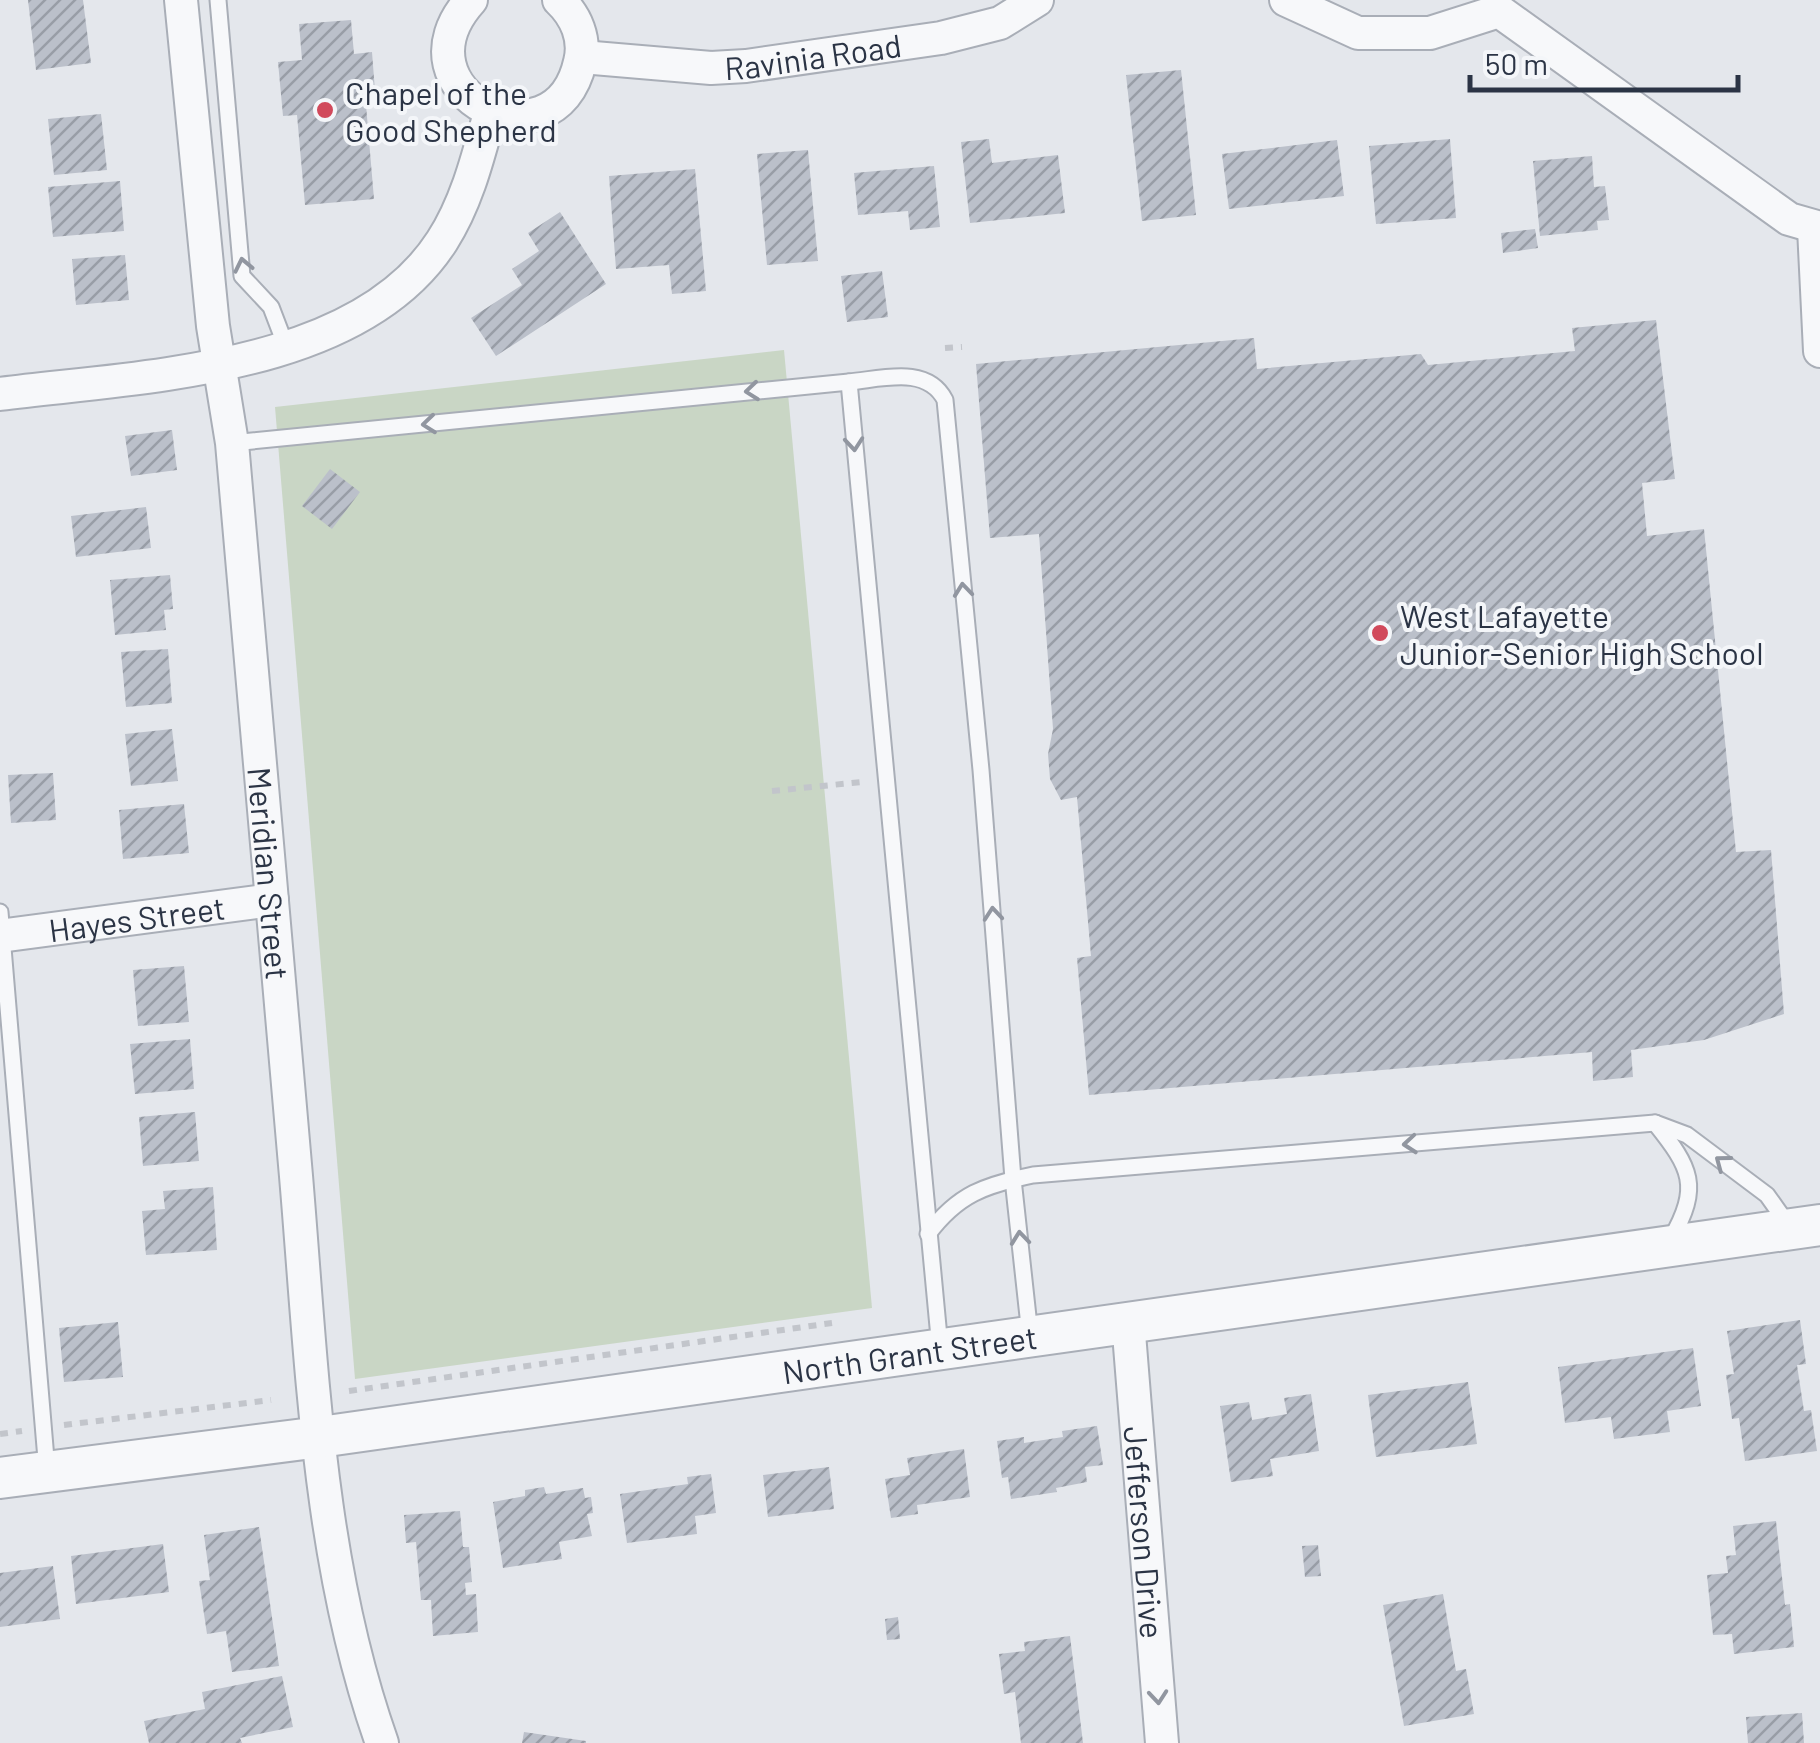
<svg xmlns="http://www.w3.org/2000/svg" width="1820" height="1743" viewBox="0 0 1820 1743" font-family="Barlow,sans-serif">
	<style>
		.green { fill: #c9d6c5 }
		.building { fill: url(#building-hatch) }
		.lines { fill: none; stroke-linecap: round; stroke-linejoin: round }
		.service-casing { stroke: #a9aeb7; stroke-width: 19 }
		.minor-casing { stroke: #a9aeb7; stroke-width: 36 }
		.tertiary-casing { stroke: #a9aeb7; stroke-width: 44 }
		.path { stroke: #c2c5cb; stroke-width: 6; stroke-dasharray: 8 8; stroke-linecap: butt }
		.service { stroke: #f7f8fa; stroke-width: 15 }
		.minor { stroke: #f7f8fa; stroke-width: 32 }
		.tertiary { stroke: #f7f8fa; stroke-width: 40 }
		.oneway { stroke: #9196a0 }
		.poi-dot { fill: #d1495b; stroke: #f4f6f9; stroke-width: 4 }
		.labels { text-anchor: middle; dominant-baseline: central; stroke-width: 8; stroke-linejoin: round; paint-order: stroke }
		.street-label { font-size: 32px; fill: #2b3445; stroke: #f4f6f9 }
		.poi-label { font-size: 32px; fill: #2b3445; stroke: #f4f6f9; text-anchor: start }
	</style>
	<defs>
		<pattern id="building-hatch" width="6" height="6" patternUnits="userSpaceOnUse" patternTransform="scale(2.5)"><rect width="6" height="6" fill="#bbc0ca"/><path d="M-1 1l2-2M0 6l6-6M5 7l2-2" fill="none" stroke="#989da6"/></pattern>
	</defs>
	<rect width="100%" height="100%" fill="#e4e7ec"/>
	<polygon class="green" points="784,350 872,1308 355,1379 275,407"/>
	<g class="building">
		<polygon points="28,0 83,0 91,63 36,70"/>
		<polygon points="351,20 354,54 372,52 376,104 366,105 374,199 305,205 297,115 283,116 278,62 302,60 299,24"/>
		<polygon points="1181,70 1196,215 1142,221 1126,75"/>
		<polygon points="101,114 107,170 54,175 48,119"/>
		<polygon points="989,139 992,163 1058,155 1065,213 970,223 961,142"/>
		<polygon points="1450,139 1456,218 1376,224 1369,146"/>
		<polygon points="1337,140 1344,196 1229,209 1222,154"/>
		<polygon points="808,150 818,261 767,265 757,154"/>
		<polygon points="1592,156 1594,187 1605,186 1609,220 1597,221 1598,230 1540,236 1533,161"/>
		<polygon points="934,166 940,227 910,230 908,211 858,215 854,173"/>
		<polygon points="695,169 706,291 672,294 669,265 616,269 609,176"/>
		<polygon points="120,181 124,231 53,237 48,187"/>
		<polygon points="560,212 606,284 496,356 471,318 522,285 512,269 539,251 528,233"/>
		<polygon points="1535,229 1538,248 1503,253 1501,233"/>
		<polygon points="125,255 129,300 76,305 72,259"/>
		<polygon points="882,271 888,317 847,322 841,276"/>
		<polygon points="1656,320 1675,479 1642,483 1647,536 1704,529 1736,852 1771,850 1784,1014 1704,1040 1631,1050 1633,1077 1593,1081 1592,1052 1089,1095 1077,958 1091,956 1077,797 1061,800 1050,779 1048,754 1053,729 1039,534 990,538 976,364 1254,338 1257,369 1421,354 1428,365 1575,351 1572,328"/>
		<polygon points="172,430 177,470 131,476 125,436"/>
		<polygon points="330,469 360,492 332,529 302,506"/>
		<polygon points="146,507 151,548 76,557 71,516"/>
		<polygon points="170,575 173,609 164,610 166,630 115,635 110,580"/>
		<polygon points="168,649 172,703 126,707 121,652"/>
		<polygon points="172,729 178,781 131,786 125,734"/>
		<polygon points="53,773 56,820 11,823 8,775"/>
		<polygon points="184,804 189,853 123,859 119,810"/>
		<polygon points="184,966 189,1022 138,1026 133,970"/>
		<polygon points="190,1039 194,1089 135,1094 130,1044"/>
		<polygon points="195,1112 199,1161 143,1166 139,1117"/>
		<polygon points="213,1187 217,1250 146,1255 142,1211 165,1209 163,1191"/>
		<polygon points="1800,1320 1806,1364 1797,1365 1804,1411 1811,1410 1817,1451 1745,1461 1739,1418 1732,1419 1726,1375 1734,1374 1727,1331"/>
		<polygon points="118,1322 123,1377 64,1382 59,1328"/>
		<polygon points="1693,1348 1701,1406 1667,1411 1670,1432 1614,1439 1611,1417 1565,1423 1558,1367"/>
		<polygon points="1468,1382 1477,1444 1376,1457 1368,1395"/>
		<polygon points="1311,1394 1319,1451 1270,1459 1273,1476 1231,1482 1220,1406 1249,1402 1252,1420 1287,1414 1284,1398"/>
		<polygon points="1097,1426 1103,1465 1085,1467 1087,1482 1056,1488 1057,1492 1011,1499 1008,1477 1002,1478 997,1441 1024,1437 1024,1443 1063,1437 1062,1431"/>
		<polygon points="964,1449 970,1497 917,1505 918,1514 891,1518 885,1479 910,1475 907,1458"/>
		<polygon points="829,1467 834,1509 768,1517 763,1475"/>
		<polygon points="711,1474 716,1513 695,1516 697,1534 627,1543 620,1494 688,1484 687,1477"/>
		<polygon points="544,1487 546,1494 583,1488 585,1498 591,1497 593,1513 587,1514 592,1536 559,1542 562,1559 503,1568 493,1502 525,1496 525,1490"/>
		<polygon points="460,1511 463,1547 469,1547 472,1582 465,1583 466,1595 476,1594 478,1632 433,1636 431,1600 421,1600 416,1542 406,1543 404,1515"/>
		<polygon points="1776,1521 1785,1605 1790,1604 1794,1647 1734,1654 1732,1634 1713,1635 1707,1575 1728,1573 1726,1556 1736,1555 1733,1526"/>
		<polygon points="259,1527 279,1666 232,1672 226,1631 207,1634 199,1581 210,1580 204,1535"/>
		<polygon points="163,1544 169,1592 76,1604 71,1556"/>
		<polygon points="1318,1545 1321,1576 1305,1577 1302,1546"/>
		<polygon points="53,1566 60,1619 0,1627 0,1573"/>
		<polygon points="1443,1594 1456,1671 1466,1669 1474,1714 1404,1726 1383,1605"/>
		<polygon points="898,1617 900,1639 887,1640 885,1619"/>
		<polygon points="1070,1636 1083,1743 1021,1743 1015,1692 1004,1694 999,1654 1025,1651 1024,1642"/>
		<polygon points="282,1676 293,1727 240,1738 242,1743 149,1743 144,1721 205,1709 202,1692"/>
		<polygon points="1802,1713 1804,1743 1748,1743 1746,1717"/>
		<polygon points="524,1732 586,1741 586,1743 522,1743"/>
	</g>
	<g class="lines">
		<defs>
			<g id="service">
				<polyline points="218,0 242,276 271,307 287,349"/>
				<polyline points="232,443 849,382"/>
				<polyline points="0,912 47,1471"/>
				<path d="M1655 1123C1691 1168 1701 1186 1671 1239"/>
				<path d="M928 1234C958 1194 985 1185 1033 1175L1655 1123 1687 1135 1767 1195 1789 1226"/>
				<path d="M940 1348 849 382C882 379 927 365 945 400L981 770 1013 1179 1030 1335"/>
			</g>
			<g id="minor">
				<path id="s1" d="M181 0 213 326 232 443C253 687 275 932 296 1176 312 1365 318 1563 382 1743"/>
				<path d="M471 0C388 92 555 174 580 62 586 39 576 16 559 0"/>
				<polyline points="1286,0 1358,33 1430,33 1499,11 1789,219 1820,228"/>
				<path id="s2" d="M582 57 711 68 746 66 941 38 1000 23 1037 0"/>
				<polyline points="1814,228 1820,351"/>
				<path d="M0 394C139 376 358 372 442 241 467 202 478 157 490 113"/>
				<path id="s3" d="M0 936 272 900"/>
				<path id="s4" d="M1128 1321 1162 1743"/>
			</g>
			<g id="tertiary">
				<path id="s5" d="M0 1478 320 1437 1820 1225"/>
			</g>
		</defs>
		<use href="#service" class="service-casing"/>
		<use href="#minor" class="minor-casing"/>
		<use href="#tertiary" class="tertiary-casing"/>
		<g class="path">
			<polyline points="945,348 962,347"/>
			<polyline points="772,791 862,782"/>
			<polyline points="349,1391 832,1323"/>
			<polyline points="64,1425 271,1400"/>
			<polyline points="0,1434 22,1431"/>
		</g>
		<use href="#service" class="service"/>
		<use href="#minor" class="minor"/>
		<use href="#tertiary" class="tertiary"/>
	</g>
	<defs><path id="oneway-chevron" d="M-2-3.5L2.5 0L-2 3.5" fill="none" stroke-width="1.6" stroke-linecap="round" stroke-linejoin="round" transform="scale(2.5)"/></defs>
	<g class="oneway">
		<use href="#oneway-chevron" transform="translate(243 265) rotate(-102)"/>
		<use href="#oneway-chevron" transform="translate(752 391) rotate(174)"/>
		<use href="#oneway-chevron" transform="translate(429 424) rotate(174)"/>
		<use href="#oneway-chevron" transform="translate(854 444) rotate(85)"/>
		<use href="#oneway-chevron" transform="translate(963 590) rotate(-96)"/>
		<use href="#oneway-chevron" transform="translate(993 914) rotate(-95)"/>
		<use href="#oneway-chevron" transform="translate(1410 1144) rotate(175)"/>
		<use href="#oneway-chevron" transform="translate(1722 1162) rotate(-143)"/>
		<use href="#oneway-chevron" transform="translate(1020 1238) rotate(-96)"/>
		<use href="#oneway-chevron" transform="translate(1158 1697) rotate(85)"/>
	</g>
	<g class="poi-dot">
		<circle cx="325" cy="110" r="10"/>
		<circle cx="1380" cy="633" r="10"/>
	</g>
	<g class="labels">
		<g class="street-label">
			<text stroke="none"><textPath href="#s2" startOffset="232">Ravinia Road</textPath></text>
			<text stroke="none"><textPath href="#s1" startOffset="878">Meridian Street</textPath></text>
			<text stroke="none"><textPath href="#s3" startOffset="138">Hayes Street</textPath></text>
			<text stroke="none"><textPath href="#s5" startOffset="918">North Grant Street</textPath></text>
			<text stroke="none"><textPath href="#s4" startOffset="212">Jefferson Drive</textPath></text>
		</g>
		<g class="poi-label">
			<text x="345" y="92">Chapel of the<tspan x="345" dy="37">Good Shepherd</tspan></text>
			<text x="1400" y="615">West Lafayette<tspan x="1400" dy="37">Junior-Senior High School</tspan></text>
		</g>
	</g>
	<path d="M1470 75v15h268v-15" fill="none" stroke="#2b3445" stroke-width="5"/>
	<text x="1485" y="75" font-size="30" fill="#2b3445" stroke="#f4f6f9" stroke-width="8" paint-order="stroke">50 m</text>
</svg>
